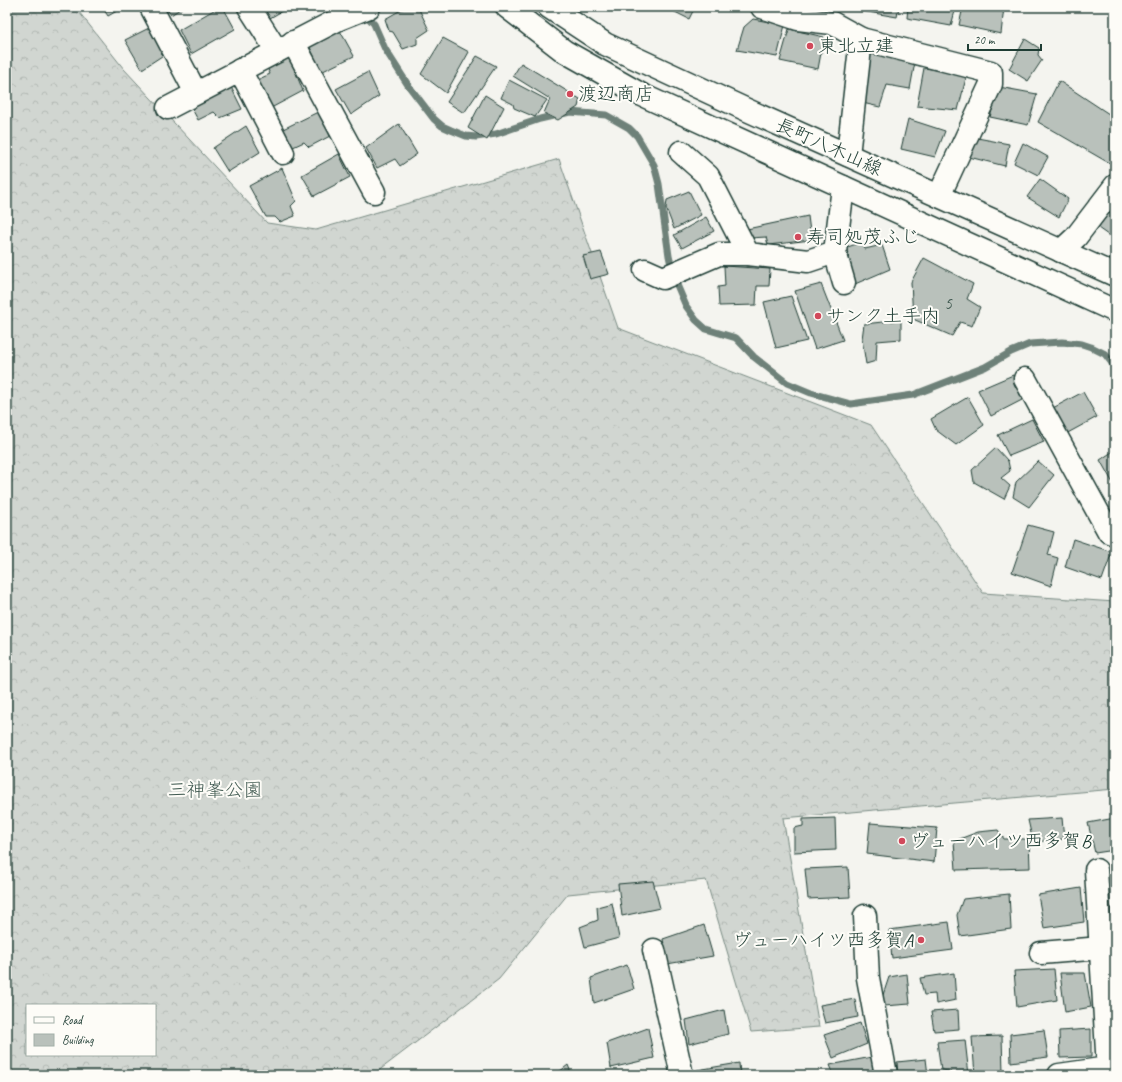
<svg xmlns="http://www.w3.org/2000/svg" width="1122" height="1082" viewBox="0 0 1122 1082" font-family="Caveat,'Klee One',sans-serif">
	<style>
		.forest { fill: url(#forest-crowns); stroke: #788a82; fill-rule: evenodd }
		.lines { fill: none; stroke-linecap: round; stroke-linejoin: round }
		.stream { stroke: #6e8179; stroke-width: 7 }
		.building { fill: #b9c1bb; stroke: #1f3d34 }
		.minor-casing { stroke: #1f3d34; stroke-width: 25 }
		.minor { stroke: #fdfcf7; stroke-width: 22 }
		.poi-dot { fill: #d1495b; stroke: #fdfcf7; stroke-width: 1.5 }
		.labels { text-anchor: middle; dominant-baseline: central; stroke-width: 4; stroke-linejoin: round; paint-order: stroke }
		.number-label { font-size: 17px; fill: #465e56 }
		.poi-label { font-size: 19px; fill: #1f3d34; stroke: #fdfcf7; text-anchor: start }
		.street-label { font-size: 19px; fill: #1f3d34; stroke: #fdfcf7 }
		.park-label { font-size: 19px; fill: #435c53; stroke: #fdfcf7 }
	</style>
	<defs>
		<pattern id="forest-crowns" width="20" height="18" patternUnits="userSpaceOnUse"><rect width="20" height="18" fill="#d1d6d1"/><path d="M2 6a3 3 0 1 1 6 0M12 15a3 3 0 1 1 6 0" fill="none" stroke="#b3b9b4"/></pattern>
	</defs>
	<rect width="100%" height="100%" fill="#f4f4ef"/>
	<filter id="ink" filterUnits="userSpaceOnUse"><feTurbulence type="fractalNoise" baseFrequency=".025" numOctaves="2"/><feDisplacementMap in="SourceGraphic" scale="8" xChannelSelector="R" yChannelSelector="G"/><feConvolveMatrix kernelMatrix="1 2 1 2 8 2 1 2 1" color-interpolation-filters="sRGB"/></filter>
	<g filter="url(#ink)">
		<path class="forest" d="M7 7H75L124 69 267 223 316 230 559 159 618 328 871 425 983 593 1115 602V789L783 818 819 1027 751 1032 706 880 568 894 499 979 373 1075H7ZM27 1005H155V1055H27Z"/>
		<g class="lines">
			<polyline class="stream" points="363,12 374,24 385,49 408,85 434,119 442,126 451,130 466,136 476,137 496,134 540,119 570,112 606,115 629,128 637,136 654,165 659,184 669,256 674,278 686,306 696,320 706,329 736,338 754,357 787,383 811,393 851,404 913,395 985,367 1011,352 1030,344 1062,342 1082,344 1091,347 1105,354 1115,367"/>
		</g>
		<g class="building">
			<polygon points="102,7 124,7 108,16"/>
			<polygon points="166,7 183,7 171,15"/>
			<polygon points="219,7 223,7 235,29 191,54 179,30"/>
			<polygon points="263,7 289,7 270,18"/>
			<polygon points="406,7 418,7 429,30 417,38 417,44 403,49 393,32 389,31 385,19"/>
			<polygon points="665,7 695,7 689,19"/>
			<polygon points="851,7 899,7 897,17 850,9"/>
			<polygon points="908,7 956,7 951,26 907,18"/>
			<polygon points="963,7 1004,7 1001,34 959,25"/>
			<polygon points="753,19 785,25 777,57 737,50 744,27"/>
			<polygon points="151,27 165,54 142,69 125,40"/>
			<polygon points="339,29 354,56 321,72 309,45"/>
			<polygon points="789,29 824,37 818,69 780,61"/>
			<polygon points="443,38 469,52 446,93 421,74"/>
			<polygon points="1025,39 1039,48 1038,55 1042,60 1028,81 1009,69"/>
			<polygon points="871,51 915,62 910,89 887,85 880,107 858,102"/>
			<polygon points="288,53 303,91 271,108 257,80 270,74 266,65"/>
			<polygon points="477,56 496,66 464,113 447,102"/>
			<polygon points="521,63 580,99 578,107 558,120 544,113 550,99 513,76"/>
			<polygon points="924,68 967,74 958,110 917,106"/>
			<polygon points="368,72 379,96 351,115 336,89"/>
			<polygon points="509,80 547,100 535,117 514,108 513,104 501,98"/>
			<polygon points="1059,81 1115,118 1115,153 1109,163 1038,122"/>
			<polygon points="229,83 242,109 220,118 214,112 198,120 190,105"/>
			<polygon points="999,87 1037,94 1028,125 990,117"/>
			<polygon points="485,95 504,107 487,140 468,128"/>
			<polygon points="320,111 330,136 309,147 304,142 293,147 283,129"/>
			<polygon points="908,119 945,131 935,157 901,149"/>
			<polygon points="399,124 417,154 400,166 395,159 377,168 366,148"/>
			<polygon points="246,126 260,152 228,172 213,148"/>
			<polygon points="972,137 1009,144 1005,166 969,157"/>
			<polygon points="1023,143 1048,157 1038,175 1014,163"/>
			<polygon points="339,154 350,177 314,196 302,175"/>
			<polygon points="282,168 296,201 291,206 295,216 280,222 275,217 266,217 249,186"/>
			<polygon points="1040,179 1068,199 1059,217 1027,197"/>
			<polygon points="689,191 701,215 674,229 666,208 667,200"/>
			<polygon points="1115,204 1115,240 1098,228"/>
			<polygon points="808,216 811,240 768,245 766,237 750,238 747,229"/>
			<polygon points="706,217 714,231 682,248 674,235"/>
			<polygon points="862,242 865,249 882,245 890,269 855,284 842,249"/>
			<polygon points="601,252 609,274 590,279 583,256"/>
			<polygon points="924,258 973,284 967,299 980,307 972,326 960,322 952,336 913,319 911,282"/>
			<polygon points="724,266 770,269 769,286 757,286 756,305 719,306 718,287 725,286"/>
			<polygon points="821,284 843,340 815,349 795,291"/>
			<polygon points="791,296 807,341 776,348 764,302"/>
			<polygon points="901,320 901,339 877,341 876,361 866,364 862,339 864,324"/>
			<polygon points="1013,375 1022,400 991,416 978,390"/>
			<polygon points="1083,392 1097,417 1064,435 1051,409"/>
			<polygon points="968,397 984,425 956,445 936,430 931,419"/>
			<polygon points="1032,419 1044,442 1009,456 998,435"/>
			<polygon points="996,448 1008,461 1010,471 1001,478 1010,486 1004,499 974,482 972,470"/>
			<polygon points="1115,450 1115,484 1114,485 1100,460"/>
			<polygon points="1038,461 1054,475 1029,507 1013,497 1016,482"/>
			<polygon points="1028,525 1054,532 1048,555 1058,558 1051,586 1012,572"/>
			<polygon points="1073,539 1112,552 1102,580 1065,567"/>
			<polygon points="835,818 836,850 794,852 794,828 803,826 803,819"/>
			<polygon points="1062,818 1064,839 1033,842 1028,820"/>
			<polygon points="1115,818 1115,850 1095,853 1088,823"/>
			<polygon points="870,823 937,828 934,862 867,854"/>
			<polygon points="998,830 1004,839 1029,839 1030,868 956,870 954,841 978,832"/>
			<polygon points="848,867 850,897 808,899 805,869"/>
			<polygon points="653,881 660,908 622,916 618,884"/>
			<polygon points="1081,888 1084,922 1044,928 1038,895"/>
			<polygon points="1009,894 1011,929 960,936 957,915 963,899"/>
			<polygon points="612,903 619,938 585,947 580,927 598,920 597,907"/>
			<polygon points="1112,907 1115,907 1115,930"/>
			<polygon points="949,922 953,950 892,958 889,930"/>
			<polygon points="704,925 713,956 667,964 663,939"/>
			<polygon points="1115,954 1115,978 1111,976 1110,955"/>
			<polygon points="627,965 634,989 594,1003 591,978"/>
			<polygon points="1054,969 1057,1000 1017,1007 1014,971"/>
			<polygon points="954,973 956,1000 936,1004 935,994 924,995 920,978"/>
			<polygon points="1060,973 1085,973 1091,1007 1065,1012"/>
			<polygon points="907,974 910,1004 884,1006 883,995 889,977"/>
			<polygon points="855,999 858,1017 825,1023 820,1005"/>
			<polygon points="724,1010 728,1034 689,1044 686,1020"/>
			<polygon points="958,1010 959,1029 934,1031 931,1012"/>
			<polygon points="860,1023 867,1044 833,1058 824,1035"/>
			<polygon points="648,1028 654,1058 611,1068 607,1043"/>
			<polygon points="1091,1029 1091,1057 1060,1058 1059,1031"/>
			<polygon points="1044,1030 1048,1057 1011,1062 1010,1034"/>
			<polygon points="1002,1036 1003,1073 975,1075 972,1037"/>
			<polygon points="965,1040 969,1075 951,1075 950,1071 941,1070 937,1042"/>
			<polygon points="872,1057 876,1075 834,1075 830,1065"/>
			<polygon points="926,1059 928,1075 898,1075 897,1062"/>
			<polygon points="739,1063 740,1075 697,1075 697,1070"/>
			<polygon points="568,1065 572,1075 555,1075"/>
		</g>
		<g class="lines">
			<defs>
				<g id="minor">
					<polyline points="151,7 196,93"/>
					<polyline points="249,7 277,51"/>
					<polyline points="507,7 564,51 642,95 1115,311"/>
					<polyline points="549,7 605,44 747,110 1115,275"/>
					<polyline points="762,7 798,19 832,23 861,39 848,155"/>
					<polyline points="861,39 991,72 991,84 939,196"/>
					<polyline points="293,42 374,192"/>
					<polyline points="240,70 283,153"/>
					<polyline points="168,108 339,19 369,7"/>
					<polyline points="681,152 708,176 748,254 808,261 835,252"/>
					<polyline points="843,187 835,252 844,283"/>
					<polyline points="1061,251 1076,237 1115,186"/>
					<polyline points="645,270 663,278 719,254 748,254"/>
					<polyline points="1025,379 1109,532 1115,534"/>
					<polyline points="1096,870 1108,1068 1115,1072"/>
					<polyline points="865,916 868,978 886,1075"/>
					<polyline points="654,950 682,1075"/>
					<polyline points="1041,953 1101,948"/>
					<polyline points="1059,1075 1108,1068"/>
				</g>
			</defs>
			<use href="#minor" class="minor-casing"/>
			<use href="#minor" class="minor"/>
		</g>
	</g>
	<g class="poi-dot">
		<circle cx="810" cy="46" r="4"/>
		<circle cx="570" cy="94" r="4"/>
		<circle cx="798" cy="237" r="4"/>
		<circle cx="818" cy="316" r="4"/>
		<circle cx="902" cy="841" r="4"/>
		<circle cx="921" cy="940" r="4"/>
	</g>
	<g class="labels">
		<g class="number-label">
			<text x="948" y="303">5</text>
		</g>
		<g class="poi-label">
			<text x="818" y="46">東北立建</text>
			<text x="578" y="94">渡辺商店</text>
			<text x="806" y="237">寿司処茂ふじ</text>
			<text x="826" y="316">サンク土手内</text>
			<text x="910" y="841">ヴューハイツ西多賀B</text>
			<text x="913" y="940" text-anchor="end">ヴューハイツ西多賀A</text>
		</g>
		<g class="street-label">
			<text transform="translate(829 147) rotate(24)">長町八木山線</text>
		</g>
		<g class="park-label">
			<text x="215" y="790">三神峯公園</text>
		</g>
	</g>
	<rect width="1122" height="1082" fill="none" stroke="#fdfcf7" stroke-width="24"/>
	<rect x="12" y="12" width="1098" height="1058" fill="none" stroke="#1f3d34" stroke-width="1.5" filter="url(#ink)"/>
	<rect x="26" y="1004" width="130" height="52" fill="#fdfcf7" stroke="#a4b0a9"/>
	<rect x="34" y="1017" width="20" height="6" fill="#fdfcf7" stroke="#a4b0a9"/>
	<text x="62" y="1024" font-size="12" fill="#1f3d34">Road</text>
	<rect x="34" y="1034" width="20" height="12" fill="#b9c1bb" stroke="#a4b0a9"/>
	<text x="62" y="1044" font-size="12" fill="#1f3d34">Building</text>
	<path d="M968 44v6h73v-6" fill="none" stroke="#1f3d34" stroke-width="2"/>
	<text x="974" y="44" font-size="12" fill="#1f3d34" stroke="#fdfcf7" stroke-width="3" paint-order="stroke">20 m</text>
</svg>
